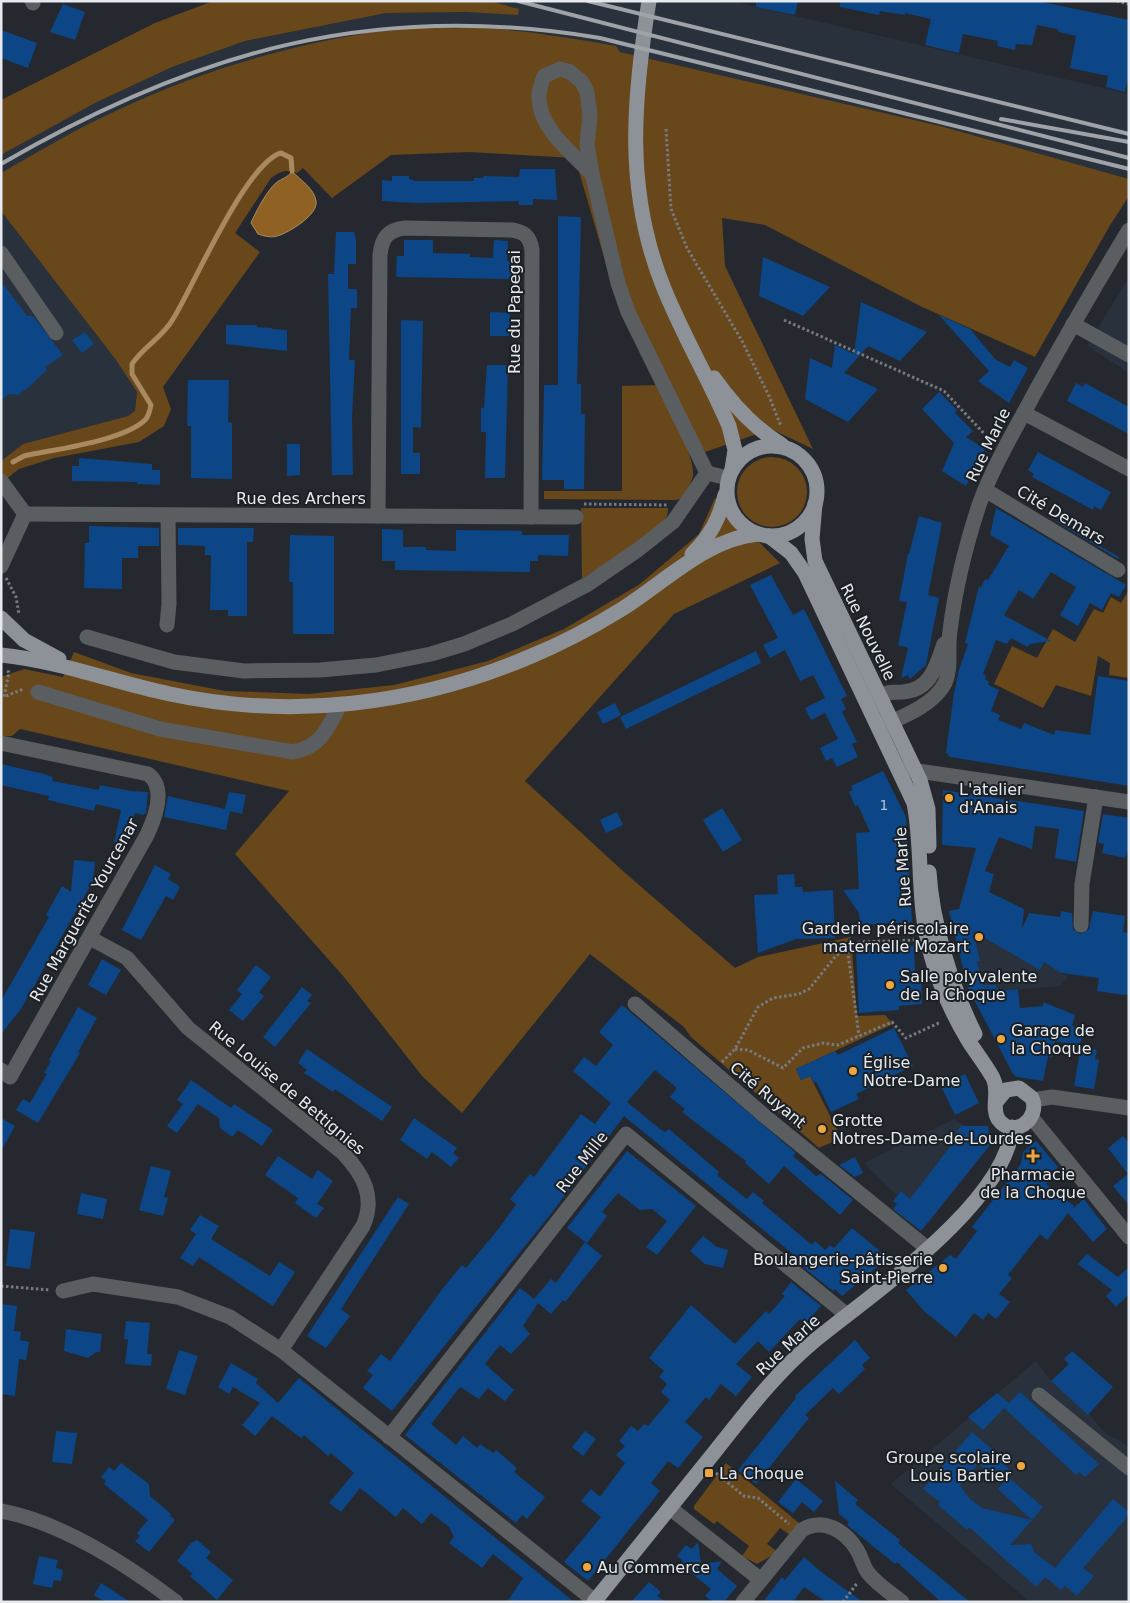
<svg xmlns="http://www.w3.org/2000/svg" width="1130" height="1603" viewBox="0 0 1130 1603" font-family="'DejaVu Sans',sans-serif">
	<style>
		.built { fill: #29313c }
		.green { fill: #68471a }
		.water { fill: #8f6224; stroke: #a98a60 }
		.lines { fill: none; stroke-linecap: round; stroke-linejoin: round }
		.stream { stroke: #a98a60; stroke-width: 5 }
		.building { fill: #0c4686 }
		.path { stroke: #777b80; stroke-width: 3; stroke-dasharray: 2.5 2.5; stroke-linecap: butt }
		.minor { stroke: #5b5e61; stroke-width: 15 }
		.major { stroke: #8d9298; stroke-width: 15 }
		.rail { stroke: #9fa3a7; stroke-width: 4 }
		.poi-dot { fill: #f0a63f; stroke: #1b2025; stroke-width: 2 }
		.labels { text-anchor: middle; dominant-baseline: central; stroke-width: 4; stroke-linejoin: round; paint-order: stroke }
		.number-label { font-size: 14px; fill: #b0c0d3 }
		.street-label { font-size: 16px; fill: #e6e9ed; stroke: #1b2025 }
		.poi-label { font-size: 16px; fill: #e6e9ed; stroke: #1b2025; text-anchor: start }
	</style>
	<rect width="100%" height="100%" fill="#25292f"/>
	<g class="built">
		<polygon points="490,1 707,1 739,3 1129,94 1129,179 940,126 620,52 616,46 546,34 483,28 446,30 423,26 380,30 295,47 1,173 1,155 95,103 172,67 245,41 386,13 466,12 518,14 518,9"/>
		<polygon points="1,211 116,360 137,392 135,411 128,416 23,444 1,461"/>
		<polygon points="1129,277 1129,373 1087,346"/>
		<polygon points="958,909 1044,962 1068,977 1060,986 970,993 949,911"/>
		<polygon points="954,1119 990,1145 929,1222 891,1190 864,1163"/>
		<polygon points="1036,1361 1051,1381 1089,1414 1104,1432 1129,1447 1129,1602 1030,1602 891,1484"/>
	</g>
	<g class="green">
		<polygon points="213,1 490,1 519,9 518,15 466,12 386,13 245,41 172,67 95,103 1,155 1,100 155,23"/>
		<path d="M423 26C446 30 464 27 485 28 530 31 573 38 616 46L620 52 940 126 1129 179V196L1109 227 1035 357 920 306 765 225 722 218 725 266 813 449 771 429 705 452 616 298 575 158 469 152 391 155 332 198 303 168 297 173C286 169 281 171 271 178L235 233 260 252 163 387 171 409 164 426 139 442 54 458 19 469 1 483V461L23 444 128 416 135 411 137 392 116 360 1 211V173C39 151 78 128 118 110 210 66 322 35 423 26Z"/>
		<path d="M658 385C667 403 696 458 693 476 691 484 686 491 682 498L676 500 544 499V491H622V386Z"/>
		<circle cx="772" cy="492" r="35"/>
		<polygon points="715,498 780,563 674,614 525,781 624,872 735,968 758,957 851,937 857,1016 885,1015 893,1024 796,1069 801,1080 810,1076 841,1138 819,1148 691,1037 684,1027 590,954 462,1113 423,1077 344,977 235,854 289,791 20,729 12,736 1,736 1,677 24,669 63,677 74,652 131,673 225,691 309,694 394,685 488,661 564,629 640,584 699,534"/>
		<path d="M581 508H668C668 509 668 515 667 516 659 531 599 568 582 579Z"/>
		<polygon points="1129,590 1129,678 1109,675 1110,663 1098,656 1091,696 1056,685 1043,708 994,684 1012,646 1037,658 1053,629 1075,642 1094,609 1103,613 1111,597 1121,603"/>
		<polygon points="726,1463 799,1523 790,1535 780,1528 767,1544 778,1552 757,1564 742,1556 749,1546 717,1521 714,1524 694,1509 694,1506"/>
	</g>
	<path class="water" d="M292 171C300 180 314 188 316 201 319 214 289 233 277 236 271 238 264 236 258 234L251 223C255 213 268 189 276 183 282 178 288 178 292 171Z"/>
	<g class="lines">
		<path class="stream" d="M13 462 24 456C55 449 125 441 146 419 149 415 150 410 151 405L132 374V364C143 347 163 337 173 319 194 285 246 163 281 153L291 158 292 171"/>
	</g>
	<g class="building">
		<polygon points="756,1 798,1 795,15 756,7"/>
		<polygon points="840,1 1037,1 1129,20 1129,73 1125,92 1106,87 1108,76 1070,68 1076,36 1059,32 1057,29 1037,25 1032,45 1016,44 1015,50 997,46 998,41 963,34 959,53 925,45 931,19 905,13 905,15 880,11 879,15 840,7"/>
		<polygon points="63,4 85,12 75,40 50,32"/>
		<polygon points="1,30 37,43 28,68 1,58"/>
		<polygon points="520,169 555,169 557,200 533,199 533,205 519,205 519,201 416,203 382,201 382,180 392,181 392,176 409,176 409,179 416,181 474,181 474,178 483,178 484,176 519,177"/>
		<polygon points="558,216 581,217 577,384 581,384 581,414 585,414 584,489 564,489 564,480 542,480 544,385 558,385"/>
		<polygon points="336,232 354,232 356,240 356,264 348,264 348,289 357,289 357,308 351,308 349,360 355,360 352,418 353,475 332,475 328,274 334,274"/>
		<polygon points="404,240 433,240 433,253 470,254 470,257 493,258 494,240 508,241 507,261 515,261 515,279 396,277 397,256 404,256"/>
		<polygon points="763,257 830,287 803,316 759,296"/>
		<polygon points="1,281 27,316 33,316 63,355 45,367 47,370 30,386 18,395 9,394 1,400"/>
		<polygon points="861,302 927,332 900,361 868,346 844,373 878,389 848,422 805,399 810,358 832,368 835,345 854,354"/>
		<polygon points="490,312 510,313 510,336 490,336"/>
		<polygon points="939,315 970,329 995,359 1010,367 1014,360 1028,368 1009,403 978,381 989,371"/>
		<polygon points="401,320 423,321 421,428 413,427 413,453 420,453 420,474 401,474"/>
		<polygon points="226,325 257,325 257,327 272,328 272,329 287,330 287,351 226,344"/>
		<polygon points="85,332 94,344 82,353 72,340"/>
		<polygon points="487,365 508,365 505,478 485,478 486,432 481,432 481,408 484,408"/>
		<polygon points="188,380 229,380 228,422 232,423 232,479 191,478 191,426 187,426"/>
		<polygon points="1076,383 1083,387 1085,383 1129,407 1129,434 1067,401"/>
		<polygon points="939,392 957,410 955,413 973,431 966,437 985,449 966,486 942,471 954,443 922,409"/>
		<polygon points="287,444 300,444 300,475 287,476"/>
		<polygon points="1038,452 1111,492 1101,510 1094,506 1093,510 1032,477 1034,474 1028,470"/>
		<polygon points="79,458 152,464 152,470 160,470 160,485 137,484 137,482 72,481 72,466 79,466"/>
		<polygon points="996,508 1126,585 1119,597 1111,593 1102,610 1090,603 1078,626 1060,615 1076,587 1051,572 1033,599 1019,590 1004,615 1051,641 1030,644 1028,647 1011,638 1007,644 996,640 983,674 986,675 985,680 989,681 988,685 999,690 991,711 1000,715 998,720 1021,729 1024,723 1054,735 1055,730 1090,735 1098,676 1129,681 1129,786 950,757 946,752 954,693 959,670 968,644 965,643 979,586 981,588 985,579 988,580 1009,546 990,535"/>
		<polygon points="919,516 942,523 928,595 939,598 926,665 910,679 908,675 901,678 908,648 898,645 907,602 899,601 908,554 909,554"/>
		<polygon points="1057,521 1119,557 1118,559 1057,522"/>
		<polygon points="89,526 159,528 159,546 138,546 138,558 122,558 122,589 84,588 85,543 89,543"/>
		<polygon points="178,528 254,528 253,542 247,542 247,616 228,616 228,610 210,610 211,555 205,555 205,546 178,545"/>
		<polygon points="382,529 403,530 403,547 426,547 426,550 456,551 456,530 522,531 522,535 569,535 568,556 538,555 538,561 530,561 530,572 395,570 395,561 382,561"/>
		<polygon points="290,535 334,536 334,634 293,634 293,582 289,582"/>
		<polygon points="771,575 793,615 804,609 847,696 841,699 846,709 842,712 857,742 852,744 858,757 837,767 832,758 826,761 820,748 838,739 825,713 811,720 805,708 825,698 813,675 800,681 785,650 770,658 763,645 778,638 750,585"/>
		<polygon points="756,651 761,663 626,729 620,717"/>
		<polygon points="615,703 621,715 603,724 597,712"/>
		<polygon points="1,764 44,774 53,777 52,781 99,790 100,785 131,791 148,792 146,813 143,815 135,813 127,845 114,843 121,810 96,804 94,811 48,800 49,796 1,785"/>
		<polygon points="883,771 906,817 912,922 860,925 859,913 843,890 859,889 856,833 870,832 858,805 855,806 849,792 853,790 851,786"/>
		<polygon points="943,790 1084,811 1076,862 1055,858 1059,829 1035,826 1032,849 999,837 985,871 994,874 989,892 1024,909 1022,929 1029,913 1060,917 1061,911 1072,913 1073,929 1080,934 1089,929 1093,911 1125,916 1123,932 1129,933 1129,994 1124,995 1097,991 1099,978 1061,973 1044,962 1040,970 973,931 980,961 977,961 983,985 996,985 998,991 1018,989 1020,1008 1043,1006 1043,1002 1075,1015 1072,1026 1084,1028 1080,1046 1055,1041 1052,1057 1048,1056 1043,1081 1017,1077 1013,1074 968,988 949,911 959,909 976,848 942,845"/>
		<polygon points="229,792 246,795 242,814 230,811 226,830 164,817 168,796 225,809"/>
		<polygon points="722,808 742,840 723,852 703,820"/>
		<polygon points="617,812 623,825 606,833 600,820"/>
		<polygon points="1103,814 1129,818 1129,847 1125,858 1102,853 1104,844 1098,843"/>
		<polygon points="74,860 95,862 93,881 21,1009 1,1034 1,1001 49,917 46,915 62,886 71,892"/>
		<polygon points="155,865 171,874 168,879 180,887 173,900 166,896 141,940 122,930"/>
		<polygon points="794,874 795,887 802,887 803,892 833,890 835,938 796,939 758,953 754,895 778,894 777,875"/>
		<polygon points="914,946 915,974 921,974 922,1004 899,1006 899,1010 859,1013 856,949"/>
		<polygon points="102,959 121,970 106,995 88,985"/>
		<polygon points="256,965 271,977 259,992 264,996 243,1021 229,1010 242,994 237,990"/>
		<polygon points="302,987 312,995 307,1001 311,1003 275,1047 263,1037"/>
		<polygon points="622,1005 796,1153 793,1156 816,1176 821,1174 853,1200 840,1215 784,1166 769,1184 745,1163 746,1161 682,1112 685,1109 670,1097 677,1088 655,1070 627,1102 660,1129 665,1132 669,1129 719,1172 717,1175 739,1193 747,1199 753,1192 764,1201 762,1203 812,1245 815,1241 825,1250 830,1245 834,1248 852,1228 888,1258 842,1296 835,1289 833,1291 803,1267 805,1264 624,1116 550,1215 392,1411 363,1388 373,1375 367,1371 381,1354 390,1361 443,1288 462,1265 466,1268 500,1227 516,1204 510,1199 530,1174 534,1177 581,1114 595,1124 611,1103 573,1071 584,1057 596,1066 613,1045 599,1032"/>
		<polygon points="78,1007 97,1018 78,1052 80,1053 38,1123 16,1110 23,1099 30,1103 47,1074 44,1073 51,1061 49,1060"/>
		<polygon points="894,1028 913,1066 856,1094 859,1099 831,1112 816,1081 814,1083 810,1076 801,1080 796,1069 835,1051 838,1055"/>
		<polygon points="1081,1046 1097,1050 1095,1059 1099,1060 1094,1089 1074,1086"/>
		<polygon points="307,1049 392,1107 382,1121 335,1089 333,1092 304,1073 307,1070 298,1063"/>
		<polygon points="965,1074 979,1103 955,1115 941,1086"/>
		<polygon points="191,1080 231,1108 234,1104 273,1130 262,1146 238,1130 232,1137 220,1128 219,1118 198,1104 177,1133 167,1126 183,1104 177,1100"/>
		<polygon points="1,1118 15,1126 1,1151"/>
		<polygon points="414,1118 457,1148 453,1153 459,1158 451,1167 432,1152 427,1159 400,1140"/>
		<polygon points="961,1126 988,1126 990,1145 921,1231 893,1209 897,1204 893,1201 901,1191 910,1199 953,1143 950,1141"/>
		<polygon points="1123,1136 1129,1143 1129,1205 1113,1186 1128,1174 1108,1148"/>
		<polygon points="1036,1141 1058,1167 1046,1184 1074,1206 1072,1209 1084,1199 1107,1229 1093,1242 1068,1213 1047,1240 1040,1234 1008,1275 1012,1278 999,1294 1010,1302 996,1319 988,1313 983,1320 974,1313 956,1337 925,1312 906,1290 950,1255 956,1259 977,1231 972,1227 1021,1164 1023,1152"/>
		<polygon points="627,1151 696,1206 657,1255 646,1247 667,1221 652,1209 640,1210 618,1193 602,1212 607,1216 587,1243 567,1228"/>
		<polygon points="278,1156 312,1179 318,1170 333,1181 317,1204 324,1208 316,1218 295,1203 298,1198 265,1175"/>
		<polygon points="855,1157 863,1173 855,1177 839,1165"/>
		<polygon points="151,1166 171,1171 164,1197 168,1198 163,1216 139,1210"/>
		<polygon points="81,1193 107,1199 103,1219 77,1214"/>
		<polygon points="398,1197 409,1204 341,1309 350,1316 326,1348 307,1336"/>
		<polygon points="200,1215 219,1226 211,1239 270,1276 279,1262 295,1272 273,1306 199,1257 193,1266 180,1258 196,1234 190,1230"/>
		<polygon points="10,1229 35,1232 30,1269 6,1266"/>
		<polygon points="703,1236 717,1247 728,1250 723,1268 705,1264 690,1251"/>
		<polygon points="585,1242 602,1256 565,1302 563,1300 551,1314 538,1303 523,1326 530,1334 511,1354 500,1345 485,1364 514,1390 505,1401 488,1388 479,1399 460,1387 431,1424 456,1445 463,1436 477,1448 480,1444 493,1453 496,1450 517,1468 514,1472 545,1497 527,1519 522,1515 516,1523 405,1435 520,1288 534,1299 551,1279 556,1283"/>
		<polygon points="1087,1254 1118,1277 1129,1267 1129,1294 1116,1307 1106,1296 1112,1290 1078,1264"/>
		<polygon points="791,1282 821,1306 805,1324 800,1319 769,1352 758,1341 736,1364 752,1377 736,1396 721,1384 709,1400 706,1397 685,1422 703,1437 678,1468 668,1461 651,1483 660,1491 588,1581 564,1562 601,1517 581,1501 591,1489 600,1497 625,1463 616,1455 625,1446 619,1441 631,1426 638,1431 644,1424 648,1426 670,1400 661,1392 667,1384 659,1377 664,1371 649,1358 691,1305 735,1344 766,1311 769,1314 785,1296 782,1294"/>
		<polygon points="1,1304 17,1306 14,1331 21,1332 20,1340 29,1342 26,1360 19,1359 15,1396 1,1394"/>
		<polygon points="126,1321 150,1323 147,1354 152,1354 151,1366 125,1364 128,1339 124,1339"/>
		<polygon points="66,1329 102,1334 100,1352 96,1352 88,1358 64,1351"/>
		<polygon points="855,1340 870,1358 862,1365 865,1369 839,1394 833,1388 805,1415 809,1418 756,1484 738,1470 796,1398 795,1396"/>
		<polygon points="179,1350 198,1356 185,1395 166,1389"/>
		<polygon points="1072,1351 1113,1387 1088,1415 1051,1381 1069,1364 1064,1359"/>
		<polygon points="231,1363 258,1379 256,1383 278,1403 299,1378 574,1602 507,1602 523,1578 493,1554 482,1568 449,1543 454,1537 449,1527 431,1513 422,1524 403,1508 396,1517 360,1488 341,1512 329,1503 354,1473 331,1453 328,1456 304,1435 301,1438 272,1416 255,1436 242,1425 260,1403 233,1387 229,1394 218,1387"/>
		<polygon points="1020,1392 1099,1464 1085,1477 1079,1472 1076,1475 1004,1408"/>
		<polygon points="997,1393 1009,1403 983,1430 968,1417"/>
		<polygon points="56,1431 77,1433 72,1464 52,1462"/>
		<polygon points="585,1431 596,1439 583,1456 572,1447"/>
		<polygon points="972,1432 1008,1463 1005,1466 1010,1470 1000,1482 978,1464 960,1486 970,1499 982,1508 1032,1520 1010,1545 1031,1544 1034,1552 1055,1568 1113,1499 1129,1512 1124,1521 1083,1568 1094,1576 1077,1596 1065,1586 1061,1590 1045,1577 1036,1587 969,1527 967,1530 938,1505 940,1502 923,1489"/>
		<polygon points="121,1463 149,1484 150,1496 171,1514 170,1516 175,1520 149,1552 135,1541 140,1536 137,1533 148,1520 104,1484 106,1481 101,1477 109,1467 114,1471"/>
		<polygon points="1008,1477 1043,1507 1032,1520 998,1489"/>
		<polygon points="796,1479 823,1501 814,1512 802,1502 793,1513 778,1502"/>
		<polygon points="835,1481 858,1500 855,1504 900,1540 898,1543 970,1602 941,1602 897,1562 895,1564 847,1525 849,1522 839,1514"/>
		<polygon points="197,1540 211,1552 206,1558 233,1580 217,1600 190,1576 193,1574 177,1561 191,1543"/>
		<polygon points="698,1542 701,1564 722,1561 717,1569 737,1586 724,1602 713,1602 705,1596 711,1589 680,1564 683,1561 677,1556 686,1545 692,1549"/>
		<polygon points="39,1556 58,1560 56,1568 63,1570 61,1581 54,1580 52,1588 33,1584"/>
		<polygon points="804,1557 821,1572 863,1602 826,1602 804,1587 793,1602 763,1602 782,1577 785,1580"/>
		<polygon points="649,1582 661,1592 657,1596 666,1602 631,1602"/>
		<polygon points="101,1583 130,1602 105,1602 94,1595"/>
	</g>
	<g class="lines">
		<g class="path">
			<polyline points="1117,1 1129,4"/>
			<polyline points="666,129 671,209 687,248 742,341 769,396 781,426"/>
			<polyline points="784,320 944,391 992,442"/>
			<polyline points="584,504 667,505"/>
			<polyline points="6,578 16,597 19,614"/>
			<polyline points="7,671 9,672 4,697 23,689"/>
			<polyline points="847,946 859,1036"/>
			<polyline points="735,1049 748,1050 783,1068 803,1048 823,1043 838,1045 892,1022 906,1038 941,1022"/>
			<polyline points="722,1062 735,1049 758,1007 773,998 799,994 809,989 835,957 847,946 860,942 914,940"/>
			<polyline points="1,1286 50,1290"/>
			<polyline points="716,1473 744,1496 758,1498 789,1524"/>
			<polyline points="843,1602 858,1582"/>
		</g>
		<g class="minor">
			<polyline points="32,1 33,3"/>
			<polyline points="1,253 56,333"/>
			<polyline points="1073,324 1129,355"/>
			<polyline points="1024,413 1129,469"/>
			<polyline points="707,473 728,478"/>
			<polyline points="1,481 25,514"/>
			<polyline points="985,490 1118,570"/>
			<polyline points="25,514 576,517"/>
			<path d="M378 516 380 255C382 238 387 230 405 228L512 230C525 232 530 237 532 250L531 517"/>
			<polyline points="1,566 25,514"/>
			<polyline points="167,625 169,604 168,515"/>
			<path d="M87 637 174 662 244 671 320 670 376 665 431 654 464 644 512 624 588 584 639 549 673 522 707 473 628 312 618 283 592 174 587 144 590 115 587 92 582 82 570 72 560 69 544 76C542 82 539 89 539 95 537 127 572 153 592 174"/>
			<path d="M38 692 160 729 293 752C321 747 327 729 340 705"/>
			<path d="M869 699C881 693 890 692 903 692 931 690 936 666 944 644"/>
			<path d="M880 727C902 717 934 705 945 683 952 667 947 648 950 631 955 589 966 545 979 505 993 466 1015 430 1034 394 1065 338 1096 284 1129 230"/>
			<path d="M1 743 148 774C167 788 155 818 147 835L10 1077 1 1070"/>
			<polyline points="905,769 1129,802"/>
			<polyline points="1081,925 1082,884 1096,797"/>
			<polyline points="635,1004 767,1118 927,1248"/>
			<polyline points="1033,1100 1052,1097 1129,1108"/>
			<polyline points="1032,1118 1129,1237"/>
			<path d="M63 1291 93 1284 178 1297 230 1317 281 1350 363 1226C376 1197 363 1174 343 1153L188 1028 127 958 90 938"/>
			<polyline points="281,1350 595,1601"/>
			<polyline points="1039,1395 1129,1468"/>
			<polyline points="389,1437 626,1134 847,1315"/>
			<polyline points="670,1508 761,1580"/>
			<path d="M1 1511C61 1522 128 1565 176 1602"/>
			<path d="M743 1602 802 1530C823 1517 846 1531 857 1550 862 1558 863 1567 869 1574 878 1585 891 1593 902 1602"/>
		</g>
		<g class="major">
			<path d="M649 1C633 99 625 191 663 286 682 334 709 379 729 426L735 450 732 469"/>
			<path d="M714 378C733 405 754 428 782 445"/>
			<circle cx="772" cy="491" r="45"/>
			<polyline points="815,504 812,539 815,561 920,780 928,809 929,846"/>
			<path d="M769 536 791 553 805 573 914 803C922 844 918 886 925 927 931 966 948 1007 968 1040 976 1053 986 1065 993 1078 1000 1092 991 1107 998 1119 1013 1140 1041 1119 1032 1098L1019 1088 1006 1090 996 1102"/>
			<path d="M692 554C710 536 719 520 725 495"/>
			<polyline points="1,618 24,640 59,659"/>
			<path d="M1 655C59 661 113 682 170 694 291 720 416 705 529 657 561 644 593 627 622 609 665 582 706 539 758 534"/>
			<path d="M929 872C932 923 952 988 975 1034"/>
			<path d="M594 1602C635 1551 676 1500 717 1449 747 1411 776 1373 813 1342 869 1296 1007 1203 1012 1127"/>
		</g>
		<g class="rail">
			<polyline points="518,1 1129,158"/>
			<polyline points="588,1 1129,134"/>
			<polyline points="1001,119 1129,142"/>
			<path d="M1 164C196 51 374 0 600 38L1129 169"/>
		</g>
	</g>
	<g class="poi-dot">
		<circle cx="949" cy="798" r="5"/>
		<circle cx="979" cy="937" r="5"/>
		<circle cx="890" cy="985" r="5"/>
		<circle cx="1001" cy="1039" r="5"/>
		<circle cx="853" cy="1071" r="5"/>
		<circle cx="822" cy="1129" r="5"/>
		<path d="M1030.5 1148.5h5v5h5v5h-5v5h-5v-5h-5v-5h5z"/>
		<circle cx="943" cy="1268" r="5"/>
		<circle cx="1021" cy="1466" r="5"/>
		<rect x="704" y="1468" width="10" height="10" rx="2.5"/>
		<circle cx="587" cy="1567" r="5"/>
	</g>
	<g class="labels">
		<g class="number-label">
			<text x="884" y="805">1</text>
		</g>
		<g class="street-label">
			<text transform="translate(514 312) rotate(-90)">Rue du Papegai</text>
			<text transform="translate(988 445) rotate(-64)">Rue Marle</text>
			<text x="301" y="498">Rue des Archers</text>
			<text transform="translate(1061 515) rotate(31)">Cité Demars</text>
			<text transform="translate(868 632) rotate(64)">Rue Nouvelle</text>
			<text transform="translate(903 867) rotate(-94)">Rue Marle</text>
			<text transform="translate(84 910) rotate(-61)">Rue Marguerite Yourcenar</text>
			<text transform="translate(287 1088) rotate(40)">Rue Louise de Bettignies</text>
			<text transform="translate(768 1095) rotate(40)">Cité Ruyant</text>
			<text transform="translate(582 1162) rotate(-52)">Rue Mille</text>
			<text transform="translate(788 1345) rotate(-43)">Rue Marle</text>
		</g>
		<g class="poi-label">
			<text x="959" y="789">L'atelier<tspan x="959" dy="18">d'Anais</tspan></text>
			<text x="969" y="928" text-anchor="end">Garderie périscolaire<tspan x="969" dy="18">maternelle Mozart</tspan></text>
			<text x="900" y="976">Salle polyvalente<tspan x="900" dy="18">de la Choque</tspan></text>
			<text x="1011" y="1030">Garage de<tspan x="1011" dy="18">la Choque</tspan></text>
			<text x="863" y="1062">Église<tspan x="863" dy="18">Notre-Dame</tspan></text>
			<text x="832" y="1120">Grotte<tspan x="832" dy="18">Notres-Dame-de-Lourdes</tspan></text>
			<text x="1033" y="1174" text-anchor="middle">Pharmacie<tspan x="1033" dy="18">de la Choque</tspan></text>
			<text x="933" y="1259" text-anchor="end">Boulangerie-pâtisserie<tspan x="933" dy="18">Saint-Pierre</tspan></text>
			<text x="1011" y="1457" text-anchor="end">Groupe scolaire<tspan x="1011" dy="18">Louis Bartier</tspan></text>
			<text x="719" y="1473">La Choque</text>
			<text x="597" y="1567">Au Commerce</text>
		</g>
	</g>
	<rect width="1130" height="1603" fill="none" stroke="#e6e9ed" stroke-width="5"/>
</svg>
